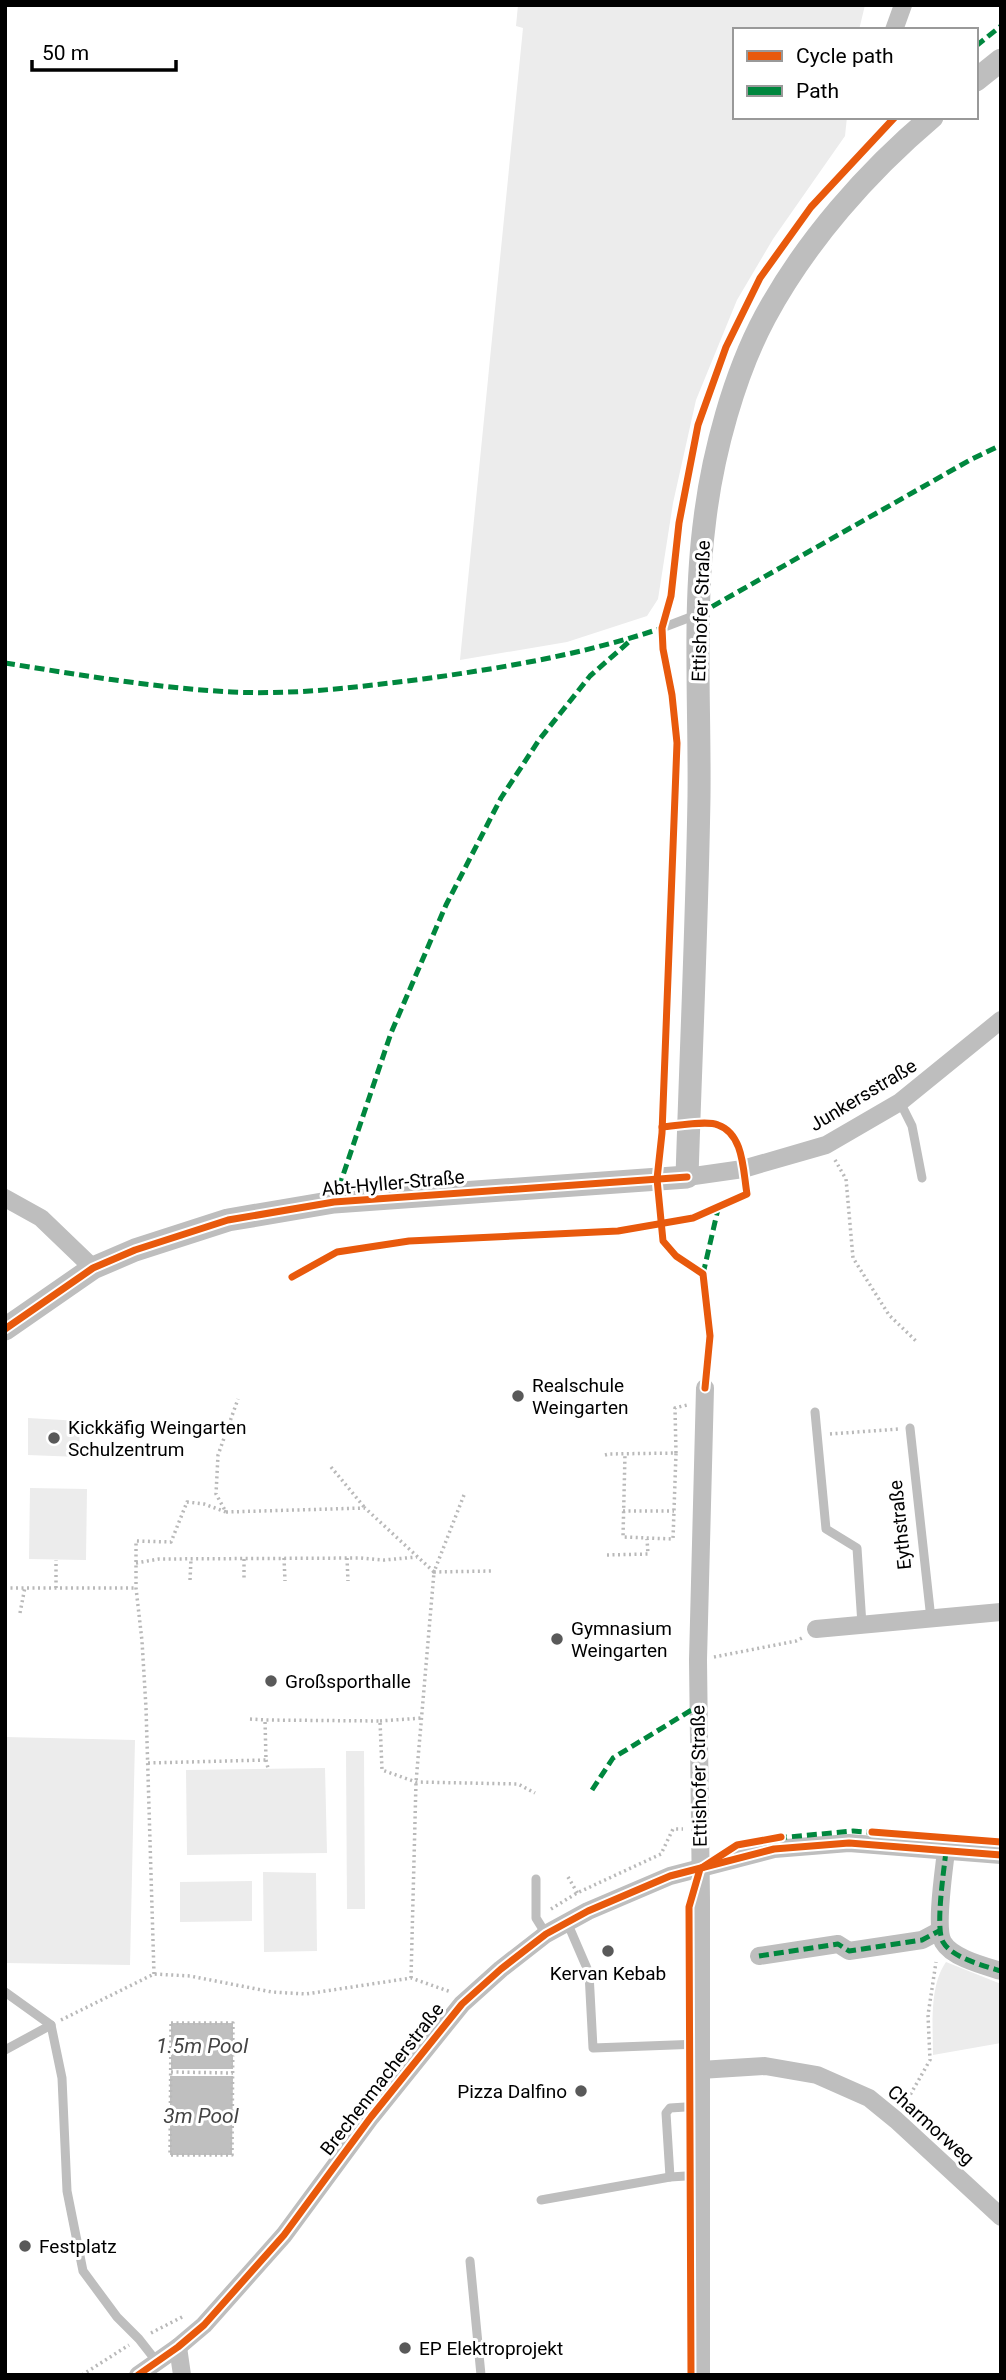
<svg xmlns="http://www.w3.org/2000/svg" width="1006" height="2380" viewBox="0 0 1006 2380" font-family="Roboto,sans-serif">
	<style>
		.green { fill: #ececec }
		.water { fill: #bfbfbf }
		.lines { fill: none; stroke-linecap: round; stroke-linejoin: round }
		.path { stroke: #b9b9b9; stroke-width: 3.5; stroke-dasharray: 2 3.5; stroke-linecap: butt }
		.service { stroke: #bebebe; stroke-width: 9 }
		.minor { stroke: #bebebe; stroke-width: 18 }
		.tertiary { stroke: #bebebe; stroke-width: 23 }
		.quiet { stroke: #00873e; stroke-width: 5; stroke-dasharray: 10 5; stroke-linecap: butt }
		.cycleway-casing { stroke: #fff; stroke-width: 11 }
		.cycleway { stroke: #e8590c; stroke-width: 7 }
		.poi-dot { fill: #595959; stroke: #fff; stroke-width: 2.5 }
		.labels { text-anchor: middle; dominant-baseline: central; stroke-width: 6; stroke-linejoin: round; paint-order: stroke }
		.street-label { font-size: 19px; fill: #000; stroke: #fff }
		.poi-label { font-size: 19px; fill: #000; stroke: #fff; text-anchor: start }
		.water-label { font-size: 21px; font-style: italic; fill: #444; stroke: #fff }
	</style>
	<rect width="100%" height="100%" fill="#fff"/>
	<g class="green">
		<polygon points="518,5 865,5 859,30 735,30 735,117 847,117 845,136 773,239 737,300 696,400 673,503 658,599 647,616 567,642 460,660 523,28 516,26"/>
		<polygon points="28,1418 80,1421 79,1457 28,1455"/>
		<polygon points="30,1488 87,1489 86,1560 29,1559"/>
		<polygon points="5,1737 135,1740 130,1965 5,1963"/>
		<polygon points="346,1751 364,1751 365,1909 347,1909"/>
		<polygon points="325,1768 327,1853 187,1855 186,1770"/>
		<polygon points="263,1872 316,1873 317,1951 264,1952"/>
		<polygon points="252,1881 252,1921 180,1922 180,1882"/>
		<path d="M946 1962 1001 1984V2043L933 2055C933 2026 929 1986 946 1962Z"/>
	</g>
	<g class="water">
		<rect x="171" y="2023" width="62" height="46"/>
		<polygon points="170,2076 233,2076 232,2155 170,2155"/>
	</g>
	<g class="lines">
		<g class="path">
			<polyline points="835,1160 846,1179 853,1258 889,1315 917,1342"/>
			<polyline points="830,1434 899,1429"/>
			<polyline points="676,1453 675,1408 687,1405"/>
			<polyline points="605,1455 609,1454 676,1453 673,1539 623,1537 625,1454"/>
			<polyline points="331,1467 365,1508"/>
			<polyline points="464,1495 434,1572 492,1571"/>
			<polyline points="623,1511 674,1511"/>
			<polyline points="226,1512 365,1508 434,1572 416,1782 411,1978"/>
			<polyline points="607,1555 648,1554 647,1539"/>
			<polyline points="284,1558 285,1581"/>
			<polyline points="347,1558 348,1581"/>
			<polyline points="244,1559 244,1580"/>
			<polyline points="136,1563 159,1559 360,1558 384,1560 417,1557"/>
			<polyline points="190,1580 191,1559"/>
			<polyline points="5,1588 136,1588"/>
			<polyline points="56,1588 56,1560"/>
			<polyline points="20,1613 25,1587"/>
			<polyline points="714,1657 796,1641 802,1638"/>
			<polyline points="250,1719 265,1720"/>
			<polyline points="380,1721 422,1718"/>
			<polyline points="266,1760 268,1768"/>
			<polyline points="148,1763 266,1760 265,1720 380,1721 382,1770 416,1782 518,1784 535,1793"/>
			<polyline points="568,1877 578,1894"/>
			<polyline points="551,1909 577,1893 661,1854 673,1829 683,1829"/>
			<polyline points="154,1974 146,1708 142,1641 136,1588 136,1541 171,1542 187,1502 204,1504 226,1512 216,1494 218,1455 238,1399"/>
			<polyline points="61,2020 154,1974 190,1976 272,1992 306,1994 411,1978 451,1992"/>
			<polygon points="171,2023 233,2023 232,2155 170,2155"/>
			<polyline points="171,2072 233,2073"/>
			<polyline points="905,2104 930,2060 928,2015 936,1962"/>
			<polyline points="151,2333 184,2316"/>
			<polyline points="82,2375 129,2345"/>
		</g>
		<g class="service">
			<polyline points="662,628 696,615"/>
			<polyline points="900,1102 912,1126 922,1178"/>
			<polyline points="815,1412 826,1529 857,1548 862,1625"/>
			<polyline points="910,1428 931,1619"/>
			<polyline points="536,1879 536,1918 546,1934"/>
			<polyline points="567,1922 589,1973 593,2048 700,2044"/>
			<polyline points="5,1992 51,2025 62,2078 67,2191 83,2271 117,2317 139,2339 157,2362"/>
			<polyline points="5,2050 51,2025"/>
			<polyline points="670,2177 666,2113 670,2108 701,2106"/>
			<polyline points="541,2200 670,2177 702,2175"/>
			<polyline points="470,2261 481,2375"/>
		</g>
		<g class="minor">
			<polyline points="894,30 903,5"/>
			<polyline points="687,1177 743,1169 826,1145 900,1102 1001,1020"/>
			<polyline points="5,1198 41,1218 93,1268"/>
			<polyline points="816,1629 1001,1612"/>
			<path d="M946 1851C944 1870 935 1928 943 1942 952 1958 985 1966 1001 1971"/>
			<polyline points="759,1956 838,1944 849,1951 922,1940 939,1931"/>
			<polyline points="700,2070 765,2066 817,2075 869,2098 896,2120 1001,2217"/>
			<polyline points="178,2347 182,2375"/>
			<polyline points="138,2375 178,2347 204,2325 284,2235 371,2117 462,2004 501,1969 546,1934 588,1911 670,1876 774,1849 849,1843 1001,1855"/>
			<polyline points="701,2375 701,1901 698,1660 705,1388"/>
		</g>
		<g class="tertiary">
			<polyline points="976,80 1001,60"/>
			<path d="M5 1329 93 1268 135 1250 228 1220 334 1202 687 1177C691 1050 697 923 699 796 700 706 693 607 705 518 713 453 734 375 765 317 806 241 867 172 932 117"/>
		</g>
		<g class="quiet">
			<polyline points="842,30 845,30"/>
			<polyline points="976,46 1001,26"/>
			<polyline points="699,614 970,460 1001,445"/>
			<path d="M5 663C80 675 156 688 232 692 298 695 358 687 423 679 503 668 585 654 662 628"/>
			<polyline points="334,1202 391,1033 446,905 501,798 539,740 590,676 631,640"/>
			<polyline points="703,1274 718,1209"/>
			<polyline points="592,1790 613,1758 698,1706"/>
			<polyline points="777,1838 853,1831 879,1833"/>
			<path d="M946 1851C944 1870 935 1928 943 1942 952 1958 985 1966 1001 1971"/>
			<polyline points="759,1956 838,1944 849,1951 922,1940 939,1931"/>
		</g>
		<defs>
			<g id="cycleway">
				<path d="M292 1277 337 1252 409 1241 618 1231 693 1218 747 1194C743 1171 744 1134 718 1125 707 1120 676 1126 662 1127"/>
				<polyline points="5,1329 93,1268 135,1250 228,1220 334,1202 687,1177"/>
				<polyline points="705,1388 710,1336 703,1274 676,1256 663,1241 657,1179 662,1133 677,743 672,695 663,649 662,628 671,596 679,523 698,425 726,347 760,278 811,207 895,117"/>
				<polyline points="872,1832 1001,1842"/>
				<polyline points="138,2375 178,2347 204,2325 284,2235 371,2117 462,2004 501,1969 546,1934 588,1911 670,1876 774,1849 849,1843 1001,1855"/>
				<polyline points="691,2375 689,1907 700,1869 737,1845 781,1837"/>
			</g>
		</defs>
		<use href="#cycleway" class="cycleway-casing"/>
		<use href="#cycleway" class="cycleway"/>
	</g>
	<g class="poi-dot">
		<circle cx="518" cy="1396" r="7"/>
		<circle cx="54" cy="1438" r="7"/>
		<circle cx="557" cy="1639" r="7"/>
		<circle cx="271" cy="1681" r="7"/>
		<circle cx="608" cy="1951" r="7"/>
		<circle cx="581" cy="2091" r="7"/>
		<circle cx="25" cy="2246" r="7"/>
		<circle cx="405" cy="2348" r="7"/>
	</g>
	<g class="labels">
		<g class="street-label">
			<text transform="translate(701 611) rotate(-88)">Ettishofer Straße</text>
			<text transform="translate(863 1095) rotate(-31)">Junkersstraße</text>
			<text transform="translate(393 1183) rotate(-5)">Abt-Hyller-Straße</text>
			<text transform="translate(900 1525) rotate(-96)">Eythstraße</text>
			<text transform="translate(699 1776) rotate(-91)">Ettishofer Straße</text>
			<text transform="translate(382 2079) rotate(-52)">Brechenmacherstraße</text>
			<text transform="translate(931 2125) rotate(42)">Charmorweg</text>
		</g>
		<g class="poi-label">
			<text x="532" y="1385">Realschule<tspan x="532" dy="22">Weingarten</tspan></text>
			<text x="68" y="1427">Kickkäfig Weingarten<tspan x="68" dy="22">Schulzentrum</tspan></text>
			<text x="571" y="1628">Gymnasium<tspan x="571" dy="22">Weingarten</tspan></text>
			<text x="285" y="1681">Großsporthalle</text>
			<text x="608" y="1973" text-anchor="middle">Kervan Kebab</text>
			<text x="567" y="2091" text-anchor="end">Pizza Dalfino</text>
			<text x="39" y="2246">Festplatz</text>
			<text x="419" y="2348">EP Elektroprojekt</text>
		</g>
		<g class="water-label">
			<text x="202" y="2046">1.5m Pool</text>
			<text x="201" y="2116">3m Pool</text>
		</g>
	</g>
	<rect width="1006" height="2380" fill="none" stroke="#000000" stroke-width="14"/>
	<rect x="733" y="28" width="245" height="91" fill="#ffffff" stroke="#999999" stroke-width="2"/>
	<rect x="747" y="51" width="35" height="10" fill="#e8590c" stroke="#999999" stroke-width="2"/>
	<text x="796" y="63" font-size="21" fill="#000000">Cycle path</text>
	<rect x="747" y="86" width="35" height="10" fill="#00873e" stroke="#999999" stroke-width="2"/>
	<text x="796" y="98" font-size="21" fill="#000000">Path</text>
	<path d="M32 60v10h144v-10" fill="none" stroke="#000000" stroke-width="3.5"/>
	<text x="42" y="60" font-size="21" fill="#000000" stroke="#ffffff" stroke-width="5" paint-order="stroke">50 m</text>
</svg>
